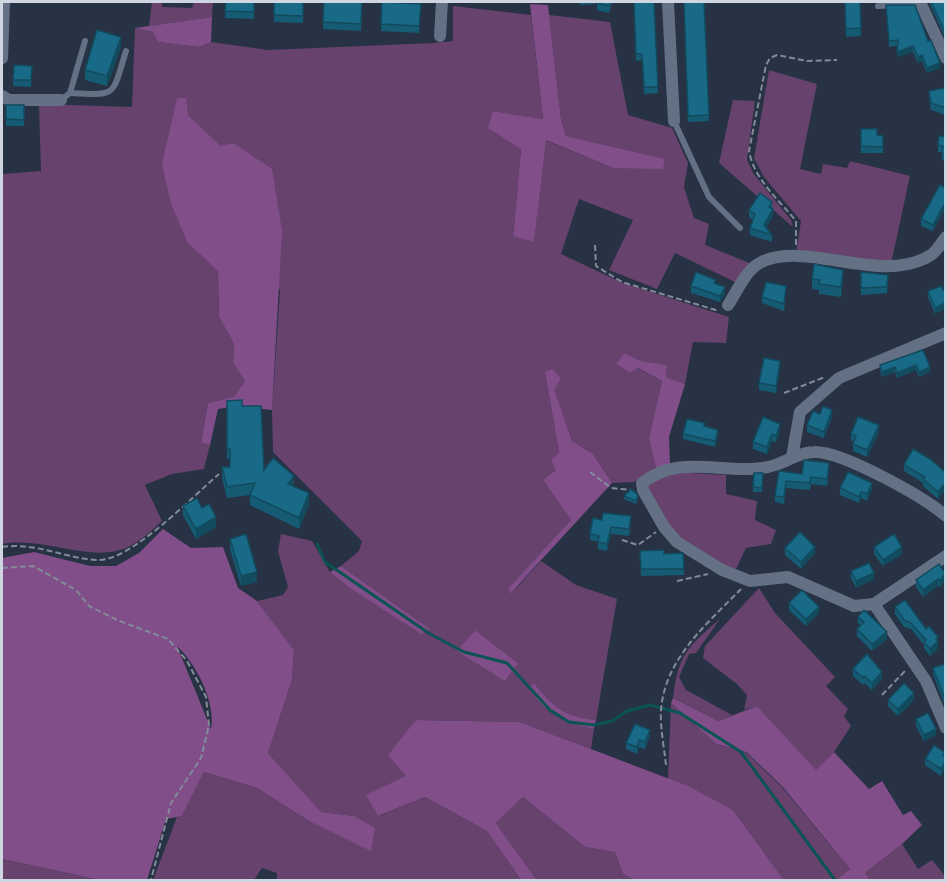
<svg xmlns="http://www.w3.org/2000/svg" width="947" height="882" viewBox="0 0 947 882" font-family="'PT Sans',sans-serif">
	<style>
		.green { fill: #66426c; fill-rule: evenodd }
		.forest { fill: #814e89; fill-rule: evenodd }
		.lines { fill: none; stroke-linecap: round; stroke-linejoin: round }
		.stream { stroke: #0c5354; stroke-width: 3 }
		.path { stroke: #828b9a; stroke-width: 2; stroke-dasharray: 6 3; stroke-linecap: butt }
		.lane { stroke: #647185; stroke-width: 6 }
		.street { stroke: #647185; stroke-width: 12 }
		.wall { fill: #165b74 }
		.shaded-wall { fill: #124a5e }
		.building { fill: #196a87; stroke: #124a5e; stroke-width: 1.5 }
	</style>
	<rect width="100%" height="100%" fill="#273244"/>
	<g class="green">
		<polygon points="152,2 162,2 162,7 192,8 194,2 213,2 212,17 149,26"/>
		<path d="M453 6 531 15 543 119 493 111 521 149 513 235 534 242 545 140 613 168 664 159 566 136 561 119 549 15 610 22 628 115 672 128 688 163 684 187 694 218 709 224 705 245 752 264 737 283 675 253 657 289 609 270 633 220 579 199 561 254 623 283 729 317 726 343 693 342 685 384 666 377 667 365 642 361 624 353 616 364 630 373 637 368 662 381 649 438 656 469 634 482 612 483 593 454 572 441 545 372 559 453 556 470 543 480 571 520 511 594 541 561 576 585 617 599 596 720C565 717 553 707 534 683L528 688C545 715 564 722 594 729L591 749 520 722 416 720 406 775 379 816 425 797 487 831 521 880H277V873L262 868 254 880H153L177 817 182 816 204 772 257 788 309 821 354 816 321 812 268 753 292 680 294 650 257 601 283 595 288 587 278 551 281 534 312 541 330 572 347 586 430 629 341 566 359 551 362 541 273 452 272 410 280 291 221 146 188 115V243L218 270 219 317 234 344 233 363 245 381 235 397 208 403 201 441 210 445 204 469 172 474 145 485 162 521C154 528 146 536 137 542 98 569 47 535 2 544V174L41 171 39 104 132 107 135 28 153 32 158 42 199 47 211 42 268 50 433 43 453 41ZM475 630 518 663 458 651Z"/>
		<polygon points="769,70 817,84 800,169 821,174 823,164 847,168 850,161 910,176 891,264 796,253 801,221 764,177 754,158"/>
		<polygon points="733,100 755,101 747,159 753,173 791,220 793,227 719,163"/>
		<polygon points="676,472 726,475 726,494 757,501 755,520 776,530 771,544 746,548 735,571 680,539 662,522 646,484"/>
		<polygon points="759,588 775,613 835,677 826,686 848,709 844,716 851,726 834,752 816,771 757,706 744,710 747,695 737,684 703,658 705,646"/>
		<path d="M720 619 696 653 689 654 679 677 686 690 732 715 718 721 673 698C678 655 688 646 720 619Z"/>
		<polygon points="671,703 716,744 745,752 781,786 850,869 836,880 784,880 733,810 668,779"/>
		<polygon points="523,797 585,847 615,852 623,874 634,880 537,880 496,823"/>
		<polygon points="902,844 918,869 932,860 945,876 945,880 870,880 865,873"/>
		<polygon points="2,859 100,880 2,880"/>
	</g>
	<g class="forest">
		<polygon points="530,4 548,5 561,119 566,136 665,159 663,169 613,168 546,140 534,242 513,236 521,149 488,128 493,111 543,119"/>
		<polygon points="212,17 211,42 199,47 158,42 153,32 135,28"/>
		<polygon points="177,98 186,98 188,115 221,146 233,143 272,169 282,231 272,410 236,406 218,409 210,445 201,442 208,403 234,397 245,381 233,363 234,344 219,317 218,271 188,243 171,204 162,164"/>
		<polygon points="624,353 642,361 667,365 666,377 685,384 669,437 670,464 656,469 649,438 662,381 638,368 630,373 616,364"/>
		<polygon points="552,369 561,378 554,390 572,441 593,454 612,483 510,594 509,588 571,520 543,480 556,470 551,460 559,453 545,372"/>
		<path d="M163 529 191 548 223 547 238 588 257 601 294 650 292 680 268 753 321 812 354 816 375 828 371 851 309 821 257 788 204 772 182 816 166 819 147 880H100L2 859V558L34 552 90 566H116L139 553ZM177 646C196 664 216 702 211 729Z"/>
		<polygon points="341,566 430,629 421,634 347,586 330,572"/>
		<polygon points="475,630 518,663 505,681 457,651"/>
		<path d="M534 683C553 707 565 717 596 720L594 729C565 723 544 713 528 688Z"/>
		<polygon points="673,698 718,721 757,706 816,770 834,752 869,789 882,781 903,815 911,811 922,825 902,844 865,873 870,880 836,880 850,869 782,786 746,752 716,744 671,703"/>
		<polygon points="416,720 520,722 688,786 733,810 784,880 634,880 623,874 615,852 585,847 523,797 496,823 537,880 521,880 487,831 425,797 378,816 366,795 406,776 388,755"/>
	</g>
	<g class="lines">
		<polyline class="stream" points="317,544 325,562 430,634 464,652 507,663 550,710 569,722 594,725 612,721 627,711 650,705 680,713 741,752 835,880"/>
		<g class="path">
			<polyline points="595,245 596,266 622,282 719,311"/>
			<path d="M796 245V221C778 199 754 179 749 151L766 65 770 58 777 55 807 61 837 60"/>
			<polyline points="784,393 825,377"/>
			<polyline points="590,472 611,488 631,490"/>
			<polyline points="622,540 638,545 656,532"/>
			<path d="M2 547C35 542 64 558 97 560 130 562 192 497 219 474"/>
			<polyline points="2,568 33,566 76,590 89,606 117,620 168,639 187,661 206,697 209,725 201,758 171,803 151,880"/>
			<polyline points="677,581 708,574"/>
			<polyline points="882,695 905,671"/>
			<path d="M666 765C664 747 660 727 661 710 665 658 708 623 741 589"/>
		</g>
		<g class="lane">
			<polyline points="878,6 921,4"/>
			<polyline points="70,93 85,41"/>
			<path d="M61 100 70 93C118 96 112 96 126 51"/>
			<polyline points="674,121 709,197 740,228"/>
		</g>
		<g class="street">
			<polyline points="668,2 674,121"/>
			<polyline points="920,2 946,58"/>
			<polyline points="440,36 442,2"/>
			<polyline points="2,58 4,2"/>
			<polyline points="2,96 9,100 61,100"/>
			<path d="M728 305C736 293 745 272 758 264 801 237 881 287 931 255 937 251 941 243 946 237"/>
			<polyline points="792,457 800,412 839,378 946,333"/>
			<path d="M946 516C924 497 842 451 814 452 800 452 788 461 775 465 767 468 753 469 744 469 706 469 675 458 642 483L643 490 664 527 677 542 722 570 750 581 788 577 854 606 874 604 926 681 946 728"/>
			<polyline points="874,604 946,556"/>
		</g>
	</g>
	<g class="wall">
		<polygon points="226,2 254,2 254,19 225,18"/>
		<polygon points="274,2 303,2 303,23 274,22"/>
		<polygon points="324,2 362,2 361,31 323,29"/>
		<polygon points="382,2 421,4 419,33 381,31"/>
		<polygon points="579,2 595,2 595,4 580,5"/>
		<polygon points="612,2 609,13 597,10 597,3"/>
		<polygon points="634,2 654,2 658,93 644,94 642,60 636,61"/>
		<polygon points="684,2 704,2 709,121 688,122"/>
		<polygon points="845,2 860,2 861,36 846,37"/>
		<polygon points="929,2 945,2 945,38"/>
		<polygon points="886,5 928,41 940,68 927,73 922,61 918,63 913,52 897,57 897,46 889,47"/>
		<polygon points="121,47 107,86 85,80 85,70"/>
		<polygon points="14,65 32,66 31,87 13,86"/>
		<polygon points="945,88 945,115 931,110 929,98 929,91"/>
		<rect x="6" y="105" width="18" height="21"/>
		<polygon points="877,135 883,136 883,153 861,153 861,146"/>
		<polygon points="945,137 945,161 942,160 942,152 938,152 938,145"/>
		<polygon points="940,185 933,231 921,226 921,219"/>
		<polygon points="772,202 773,216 766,228 772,235 772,242 750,235 750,228 753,220 749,217 749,210"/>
		<polygon points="861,272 888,282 887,293 861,295"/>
		<polygon points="812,279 843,280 841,297 819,294 819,290 812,289"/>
		<polygon points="716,284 725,294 720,302 691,293 691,286"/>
		<polygon points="943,290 935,314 928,297 928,291"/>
		<polygon points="786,293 784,311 762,303 762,297"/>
		<polygon points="923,350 930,372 919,377 916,370 897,378 895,372 882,377 880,370 880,365"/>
		<polygon points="780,368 776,393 759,390 759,383"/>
		<polygon points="227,401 242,406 264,470 294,487 309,504 299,529 250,505 250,495 227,498 222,478 222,467 230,467 230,459 227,459"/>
		<polygon points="820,414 832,417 824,438 807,432 807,425"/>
		<polygon points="705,426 718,436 715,447 683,439 683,434"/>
		<polygon points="780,431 776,442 772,441 767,454 753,449 753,442"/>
		<polygon points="879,432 867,457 853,451 853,444 854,442 851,440 851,434"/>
		<polygon points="904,465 945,472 938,499 923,486 923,483 904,471"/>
		<polygon points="829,470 827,486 811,484 810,490 786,488 784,504 775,502 775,496 779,471 802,474"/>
		<polygon points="754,473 763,473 762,492 753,492"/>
		<polygon points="840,488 872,489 867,501 861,498 859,503 840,495"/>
		<polygon points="624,496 638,498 636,504 624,499"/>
		<polygon points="183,506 202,508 216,527 196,539 183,515"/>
		<polygon points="602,520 631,523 629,536 611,534 607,551 598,549 598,542 590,540 590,534"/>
		<polygon points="230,539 257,582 241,586 230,549"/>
		<polygon points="874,547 902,554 883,566 874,554"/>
		<polygon points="785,548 815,553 801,569 785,555"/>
		<polygon points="640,551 664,554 683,553 684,575 641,576"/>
		<polygon points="939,564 945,580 940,587 938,586 923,597 916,587 916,580"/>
		<polygon points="851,571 874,579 856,588 851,578"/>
		<polygon points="789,603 819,613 806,626 789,610"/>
		<polygon points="895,607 938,637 938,648 930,656 924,648 924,645 911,629 904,627 895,614"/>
		<polygon points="858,617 887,639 872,651 857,636 857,629 861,626 858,623"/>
		<polygon points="945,664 945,706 933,674 933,668"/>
		<polygon points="853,669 882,679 872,690 864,683 863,685 853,676"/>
		<polygon points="888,700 914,700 898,716 888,706"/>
		<polygon points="916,719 936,735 924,741 916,726"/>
		<polygon points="650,736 645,749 639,747 637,754 626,749 626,743"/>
		<polygon points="945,753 941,776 925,765 925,759"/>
	</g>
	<g class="shaded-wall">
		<polygon points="121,37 121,47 107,86 107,76"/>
		<polygon points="913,46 913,52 897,57 897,52"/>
		<polygon points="922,55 922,61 918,63 918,57"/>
		<polygon points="940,63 940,68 927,73 927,68"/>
		<polygon points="945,203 945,209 933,231 933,225"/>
		<polygon points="773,209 773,216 764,232 764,225"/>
		<polygon points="843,270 843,280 841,297 841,287"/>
		<polygon points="725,287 725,294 720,302 720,296"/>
		<polygon points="945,303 945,309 935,314 935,308"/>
		<polygon points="780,361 780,368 776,393 776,386"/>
		<polygon points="916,365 916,370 897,378 897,373"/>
		<polygon points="895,367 895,372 882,377 882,372"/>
		<polygon points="930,367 930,372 919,377 919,372"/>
		<polygon points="832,410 832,417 824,438 824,432"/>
		<polygon points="780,424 780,431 776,442 776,436"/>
		<polygon points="879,425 879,432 867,457 867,450"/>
		<polygon points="718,430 718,436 715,447 715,441"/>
		<polygon points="772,434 772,441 767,454 767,447"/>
		<polygon points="294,476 294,487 288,484"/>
		<polygon points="872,483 872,489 867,501 867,494"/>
		<polygon points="945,483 945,490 938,499 938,492"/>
		<polygon points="861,492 861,498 859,503 859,497"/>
		<polygon points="309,493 309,504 299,529 299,518"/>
		<polygon points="216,517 216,527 196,539 196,529"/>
		<polygon points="611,527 611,534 607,551 607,544"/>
		<polygon points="815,547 815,553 801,569 801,562"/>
		<polygon points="902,547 902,554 883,566 883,560"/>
		<polygon points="257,572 257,582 241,586 241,576"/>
		<polygon points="874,573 874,579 856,588 856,581"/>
		<polygon points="945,573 945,580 940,587 940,581"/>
		<polygon points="938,579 938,586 923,597 923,590"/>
		<polygon points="819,607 819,613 806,626 806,619"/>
		<polygon points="887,632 887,639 872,651 872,644"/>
		<polygon points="938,637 938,648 930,656 930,649 936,639"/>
		<polygon points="882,672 882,679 872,690 872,683"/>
		<polygon points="914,693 914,700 898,716 898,709"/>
		<polygon points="936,729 936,735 924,741 924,735"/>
		<polygon points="650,730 650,736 645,749 645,742"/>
		<polygon points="639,740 639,747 637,754 637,747"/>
		<polygon points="945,762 945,769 941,776 941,769"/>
	</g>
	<g class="building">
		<polygon points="226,2 254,2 254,12 225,11"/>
		<polygon points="274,2 303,2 303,16 274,15"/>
		<polygon points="324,2 362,2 361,24 323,22"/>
		<polygon points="382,2 421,4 419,26 381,24"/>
		<polygon points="597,2 610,2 609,6 597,3"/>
		<polygon points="634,2 654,2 658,87 644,87 642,54 636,54"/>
		<polygon points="684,2 704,2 709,115 688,116"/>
		<polygon points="845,2 860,2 861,28 846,29"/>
		<polygon points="931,2 945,2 945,32"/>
		<polygon points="886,5 915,5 928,41 931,40 940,63 927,68 922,55 918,57 913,46 897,52 898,40 889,41"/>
		<polygon points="97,30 121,37 107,76 85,70"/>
		<polygon points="14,65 32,66 31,80 13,80"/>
		<polygon points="945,88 945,108 931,103 929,91"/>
		<polygon points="6,105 24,105 24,120 6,119"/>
		<polygon points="861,129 877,129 877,135 883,136 883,147 861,146"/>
		<polygon points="939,136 945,137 945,154 942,154 943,146 938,145"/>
		<polygon points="940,185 945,188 945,203 933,225 921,219"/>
		<polygon points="760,193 772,202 769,207 773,209 764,225 772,235 750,228 755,214 749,210"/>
		<polygon points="814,264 843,270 841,287 819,284 820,280 812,279"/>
		<polygon points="696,272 716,280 714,283 725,287 720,296 691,286"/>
		<polygon points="861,272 888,275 887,287 861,288"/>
		<polygon points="766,282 786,286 784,304 762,297"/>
		<polygon points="941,286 943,290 945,288 945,303 935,308 928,291"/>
		<polygon points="923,350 930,367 919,372 916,365 897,373 895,367 882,372 880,365"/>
		<polygon points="764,358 780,361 776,386 759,383"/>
		<polygon points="242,400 242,406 261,406 264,470 273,458 294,476 288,484 309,493 299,518 250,495 255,483 227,487 222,467 230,467 230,449 227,448 227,401"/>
		<polygon points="823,406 832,410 824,432 807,425 813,411 820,414"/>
		<polygon points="763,417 780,424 776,436 772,434 767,447 753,442"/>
		<polygon points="858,417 879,425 867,450 853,444 856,436 851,434"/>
		<polygon points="687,419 705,423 704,426 718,430 715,441 683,434"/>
		<polygon points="913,449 930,459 945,472 945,483 938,492 923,479 925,477 904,465"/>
		<polygon points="804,460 829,463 827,479 811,477 810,483 786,481 784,497 775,496 779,471 802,474"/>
		<polygon points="848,472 872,483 867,494 861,492 859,497 840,488"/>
		<polygon points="754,473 763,473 762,488 753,487"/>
		<polygon points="631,489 638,495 636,501 624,496"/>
		<polygon points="197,498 202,508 209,504 216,517 196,529 183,506"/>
		<polygon points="603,513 631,516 629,529 611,527 607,544 598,542 599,536 590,534 593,518 602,520"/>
		<polygon points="800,532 815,547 801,562 785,548"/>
		<polygon points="246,534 257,572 241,576 230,539"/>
		<polygon points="894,534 902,547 883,560 874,547"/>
		<polygon points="664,550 664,554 683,553 684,569 641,569 640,551"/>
		<polygon points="869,563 874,573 856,581 851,571"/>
		<polygon points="939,564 945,573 940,581 938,579 923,590 916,580"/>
		<polygon points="802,590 819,607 806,619 789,603"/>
		<polygon points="905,600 926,629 929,626 938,637 936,639 938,641 930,649 924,642 926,640 911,623 904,620 895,607"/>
		<polygon points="864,610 887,632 872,644 857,629 864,622 858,617"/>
		<polygon points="867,654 882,672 872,683 864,676 863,678 853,669"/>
		<polygon points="945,664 945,699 933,668"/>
		<polygon points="904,683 914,693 898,709 888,700"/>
		<polygon points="928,713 936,729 924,735 916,719"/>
		<polygon points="635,724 650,730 645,742 639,740 637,747 626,743"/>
		<polygon points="934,745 945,753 943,755 945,757 945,762 941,769 925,759"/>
	</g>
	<rect width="947" height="882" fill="none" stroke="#cfd6e2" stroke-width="6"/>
</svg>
